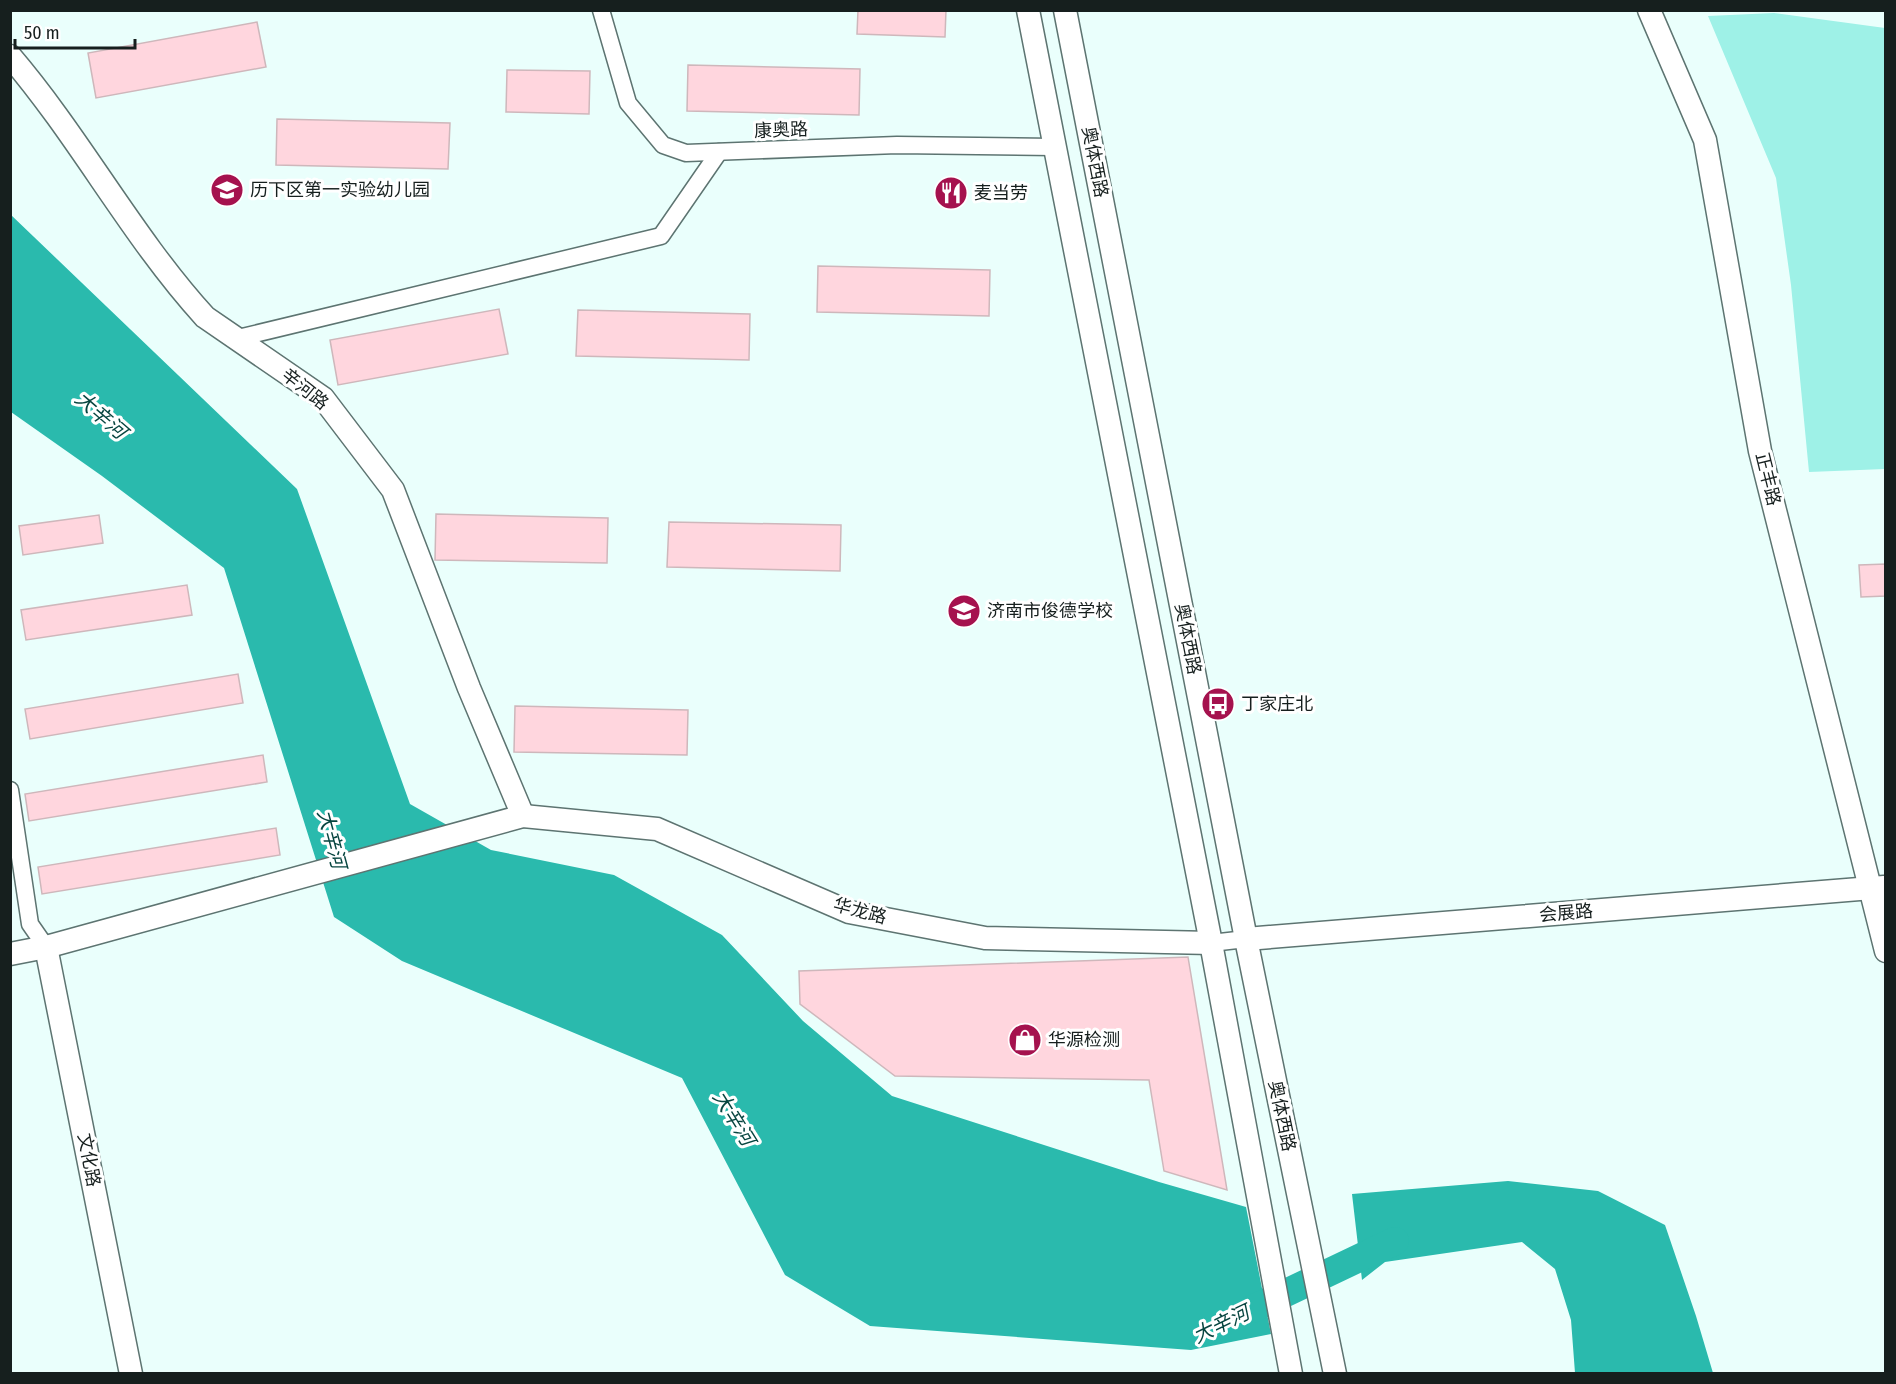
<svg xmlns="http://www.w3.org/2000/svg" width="1896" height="1384" viewBox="0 0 1896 1384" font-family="'Fira Sans Condensed','Noto Sans SC',sans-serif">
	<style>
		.green { fill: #9ef1e7 }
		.water { fill: #2abaad }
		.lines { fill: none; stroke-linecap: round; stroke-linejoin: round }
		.river { stroke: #2abaad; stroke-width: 28 }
		.building { fill: #ffd6de; stroke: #ceb7bb; stroke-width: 1.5 }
		.street-casing { stroke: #5d7471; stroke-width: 19 }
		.secondary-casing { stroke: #5d7471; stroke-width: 25 }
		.street { stroke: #fff; stroke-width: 16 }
		.secondary { stroke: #fff; stroke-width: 22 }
		.labels { text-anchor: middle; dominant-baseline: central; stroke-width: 6; stroke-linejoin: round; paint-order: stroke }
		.street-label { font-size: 18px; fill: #161f1e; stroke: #fff }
		.poi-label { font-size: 18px; fill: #161f1e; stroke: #fff; text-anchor: start }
		.water-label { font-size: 20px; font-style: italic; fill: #074540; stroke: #fff }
	</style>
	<rect width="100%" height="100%" fill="#eafffc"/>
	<polygon class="green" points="1774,13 1885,28 1885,469 1809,472 1791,285 1776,178 1708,16"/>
	<g class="water">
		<polygon points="10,214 297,489 410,804 491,850 614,875 722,935 803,1021 892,1096 1159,1182 1246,1207 1271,1334 1191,1350 870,1326 785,1275 682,1078 402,961 334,917 224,568 102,476 11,412"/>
		<polygon points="1508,1181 1598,1191 1665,1225 1696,1316 1713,1373 1575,1373 1571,1320 1555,1269 1522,1242 1385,1262 1362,1280 1352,1194"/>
	</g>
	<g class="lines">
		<polyline class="river" points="1252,1309 1395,1241"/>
	</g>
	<g class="building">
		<polygon points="858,10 946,10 945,37 857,34"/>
		<polygon points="257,22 266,67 96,98 88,53"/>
		<polygon points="688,65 860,69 859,115 687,111"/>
		<polygon points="507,70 590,71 589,114 506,112"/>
		<polygon points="277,119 450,123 448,169 276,165"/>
		<polygon points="818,266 990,270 989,316 817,312"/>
		<polygon points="499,309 508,354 338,385 330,340"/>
		<polygon points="578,310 750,314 749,360 576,356"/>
		<polygon points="436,514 608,518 607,563 435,560"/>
		<polygon points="99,515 103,543 23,555 19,526"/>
		<polygon points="669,522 841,525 840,571 667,567"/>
		<polygon points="1886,564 1886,596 1861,597 1859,565"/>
		<polygon points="187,585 192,615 26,640 21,610"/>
		<polygon points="238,674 243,703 30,739 25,709"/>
		<polygon points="515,706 688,710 687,755 514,752"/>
		<polygon points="263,755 267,782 29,821 25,794"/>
		<polygon points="276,828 280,855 42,894 38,867"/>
		<polygon points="1188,957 1227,1190 1164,1171 1149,1080 895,1076 800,1004 799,971"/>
	</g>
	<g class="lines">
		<defs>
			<g id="street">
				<polyline points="601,10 628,103 663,145 686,153 897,145 1054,147"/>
				<polyline points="238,338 661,236 719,152"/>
				<polyline points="10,790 30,924 46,947"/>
				<polyline points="1211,943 1246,939"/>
			</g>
			<g id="secondary">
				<polyline points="1028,10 1211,943 1291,1374"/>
				<polyline points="1065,10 1246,939 1335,1374"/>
				<polyline points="1649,10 1705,140 1760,451 1886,951"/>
				<path d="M10 56C81 139 132 237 205 317L323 398 393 490 469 688 523 816"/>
				<polyline points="1246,939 1884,887"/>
				<polyline points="46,947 131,1374"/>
				<polyline points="10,954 46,947 523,816 657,829 849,912 985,938 1211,943"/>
			</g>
		</defs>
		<use href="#street" class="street-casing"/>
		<use href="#secondary" class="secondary-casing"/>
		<use href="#street" class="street"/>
		<use href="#secondary" class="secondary"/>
	</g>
	<defs>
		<symbol id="school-disc" viewBox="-11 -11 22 22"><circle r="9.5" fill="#a5124e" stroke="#fff"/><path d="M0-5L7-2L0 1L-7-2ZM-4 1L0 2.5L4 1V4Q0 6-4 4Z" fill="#fff"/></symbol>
		<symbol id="restaurant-disc" viewBox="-11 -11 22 22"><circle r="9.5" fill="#a5124e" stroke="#fff"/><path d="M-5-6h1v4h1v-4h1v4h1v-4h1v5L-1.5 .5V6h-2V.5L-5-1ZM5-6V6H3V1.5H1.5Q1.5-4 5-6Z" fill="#fff"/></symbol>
		<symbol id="bus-disc" viewBox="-11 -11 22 22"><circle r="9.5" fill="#a5124e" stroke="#fff"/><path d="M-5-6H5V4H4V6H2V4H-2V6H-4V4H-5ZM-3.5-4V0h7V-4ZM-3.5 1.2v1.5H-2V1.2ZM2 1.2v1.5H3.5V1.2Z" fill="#fff"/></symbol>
		<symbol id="shop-disc" viewBox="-11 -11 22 22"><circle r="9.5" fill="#a5124e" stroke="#fff"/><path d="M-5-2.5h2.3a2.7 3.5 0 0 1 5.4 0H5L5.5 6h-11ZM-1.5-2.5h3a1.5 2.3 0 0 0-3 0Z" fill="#fff"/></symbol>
	</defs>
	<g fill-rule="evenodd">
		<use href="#school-disc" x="208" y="171" width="38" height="38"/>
		<use href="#restaurant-disc" x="932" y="174" width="38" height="38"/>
		<use href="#school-disc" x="945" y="592" width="38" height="38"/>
		<use href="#bus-disc" x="1199" y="685" width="38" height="38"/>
		<use href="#shop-disc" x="1006" y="1021" width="38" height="38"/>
	</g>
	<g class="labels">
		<g class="street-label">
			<text transform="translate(781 130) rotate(-2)">康奥路</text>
			<text transform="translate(1095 162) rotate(79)">奥体西路</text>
			<text transform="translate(305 389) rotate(39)">辛河路</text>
			<text transform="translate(1768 479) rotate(76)">正丰路</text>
			<text transform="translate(1188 639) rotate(79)">奥体西路</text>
			<text transform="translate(860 911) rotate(15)">华龙路</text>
			<text transform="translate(1566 913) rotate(-5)">会展路</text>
			<text transform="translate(1282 1116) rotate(78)">奥体西路</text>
			<text transform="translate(89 1160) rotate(79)">文化路</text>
		</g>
		<g class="poi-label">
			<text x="250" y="190">历下区第一实验幼儿园</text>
			<text x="974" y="193">麦当劳</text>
			<text x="987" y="611">济南市俊德学校</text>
			<text x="1241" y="704">丁家庄北</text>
			<text x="1048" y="1040">华源检测</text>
		</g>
		<g class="water-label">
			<text transform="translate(101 415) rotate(41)">大辛河</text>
			<text transform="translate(332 839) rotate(75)">大辛河</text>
			<text transform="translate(734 1118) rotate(58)">大辛河</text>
			<text transform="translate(1221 1324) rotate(-26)">大辛河</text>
		</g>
	</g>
	<rect width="1896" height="1384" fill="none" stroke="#161f1e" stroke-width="24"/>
	<path d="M15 39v9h120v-9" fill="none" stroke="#161f1e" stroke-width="3"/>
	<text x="24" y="39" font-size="18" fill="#161f1e" stroke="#ffffff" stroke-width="4.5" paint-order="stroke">50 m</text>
</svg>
